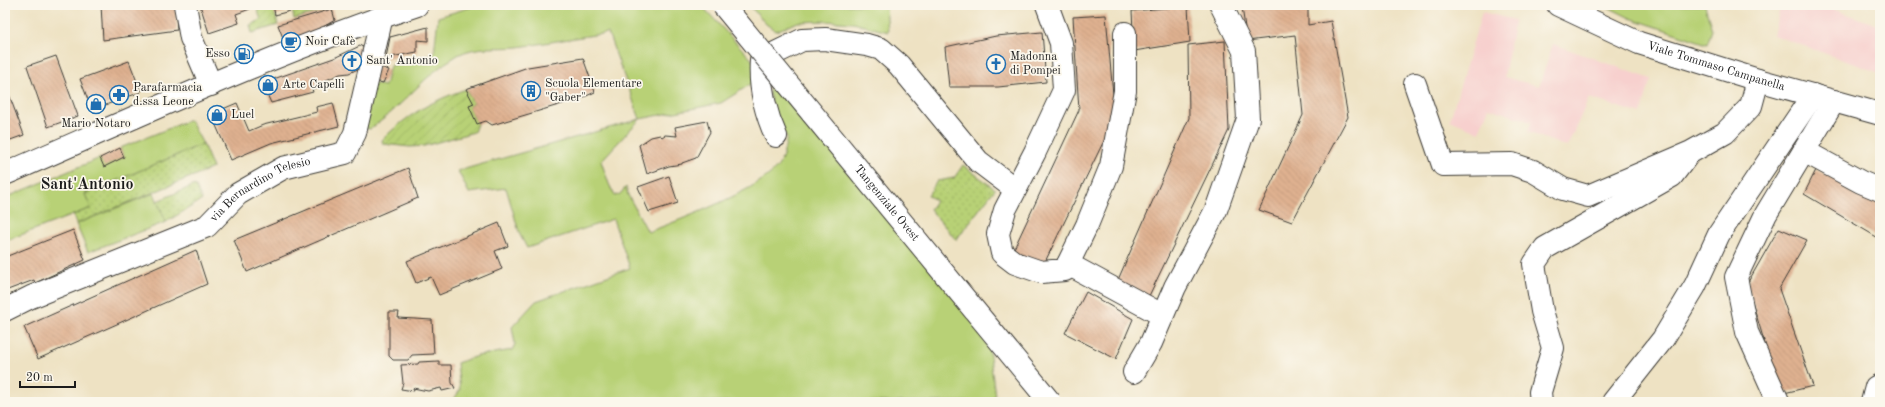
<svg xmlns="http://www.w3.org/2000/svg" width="1885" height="407" viewBox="0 0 1885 407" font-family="'Old Standard TT',serif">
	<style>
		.built { fill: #f7d0ce }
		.grass { fill: #b8d176; stroke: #6a7649 }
		.park { fill: url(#park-dots); stroke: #6a7649 }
		.garden { fill: url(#garden-furrows); stroke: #6a7649 }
		.building { fill: url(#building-back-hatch) }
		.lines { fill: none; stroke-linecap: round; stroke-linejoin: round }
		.minor-casing { stroke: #3c3a35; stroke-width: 24 }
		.minor { stroke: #fff; stroke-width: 22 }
		.highway-bridge-casing { stroke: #3c3a35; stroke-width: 24; stroke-linecap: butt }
		.highway-bridge { stroke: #fff; stroke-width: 22 }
		.labels { text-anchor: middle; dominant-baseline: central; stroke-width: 3.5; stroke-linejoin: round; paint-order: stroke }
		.poi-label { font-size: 12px; fill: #1c1c1c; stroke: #fbf7ec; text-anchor: start }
		.street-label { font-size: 12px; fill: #1c1c1c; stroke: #fbf7ec }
		.district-label { font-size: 16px; font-weight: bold; fill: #1c1c1c; stroke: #fbf7ec }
	</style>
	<defs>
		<pattern id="park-dots" width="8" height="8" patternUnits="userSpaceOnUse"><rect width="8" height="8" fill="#b8d176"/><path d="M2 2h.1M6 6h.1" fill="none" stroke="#9eb366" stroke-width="1.8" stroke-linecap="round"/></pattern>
		<pattern id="garden-furrows" width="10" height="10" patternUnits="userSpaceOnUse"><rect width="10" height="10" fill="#b8d176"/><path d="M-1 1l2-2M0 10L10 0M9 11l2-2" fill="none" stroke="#9eb366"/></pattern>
		<pattern id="building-back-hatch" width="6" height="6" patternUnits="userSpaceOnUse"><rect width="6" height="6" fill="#dfb190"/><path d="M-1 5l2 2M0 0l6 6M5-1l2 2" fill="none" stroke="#bf987c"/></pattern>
	</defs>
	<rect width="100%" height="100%" fill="#fbf7ec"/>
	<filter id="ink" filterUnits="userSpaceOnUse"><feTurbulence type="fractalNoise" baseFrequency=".025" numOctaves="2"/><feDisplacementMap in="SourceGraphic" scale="8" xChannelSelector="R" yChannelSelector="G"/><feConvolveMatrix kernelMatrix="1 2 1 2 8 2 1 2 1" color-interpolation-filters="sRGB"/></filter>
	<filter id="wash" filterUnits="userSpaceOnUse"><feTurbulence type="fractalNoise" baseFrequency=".012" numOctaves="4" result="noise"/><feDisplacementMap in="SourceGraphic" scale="16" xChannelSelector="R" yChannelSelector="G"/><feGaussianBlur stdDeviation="0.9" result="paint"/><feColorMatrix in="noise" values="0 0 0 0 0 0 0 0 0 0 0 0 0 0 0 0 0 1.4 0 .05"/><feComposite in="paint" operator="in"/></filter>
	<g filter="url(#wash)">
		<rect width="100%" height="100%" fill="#eee2c3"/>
		<g class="built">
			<polygon points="1781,5 1822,5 1880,26 1880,73 1773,35"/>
			<polygon points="1482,12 1515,20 1504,77 1539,86 1553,44 1651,79 1641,114 1589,98 1567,147 1528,132 1531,122 1489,108 1479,132 1450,120"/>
		</g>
		<g class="grass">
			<path d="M478 5H701L756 64 754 82 721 103 640 119 601 161 609 184 615 196 620 194 626 187 628 195 648 232C675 222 768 187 780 163 784 156 785 145 787 137L780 128 769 93 773 79 988 340 995 396 987 402H452L460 390 457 363 477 356 512 350 515 344 512 327 536 301 630 268 613 219 527 248 520 235 506 188 469 193 458 171 640 119 608 33C578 37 548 43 518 47 498 49 476 45 458 55 424 74 403 107 370 129L365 128 373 83 385 86 390 66 434 54 438 17Z"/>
			<polygon points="749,5 886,5 888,32 853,23 825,21 798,22 776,31 766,24"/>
			<polygon points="1604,5 1705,5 1712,30 1707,44 1630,18"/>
			<polygon points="190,120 203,144 85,194 91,208 5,241 5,198 100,158 105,166 124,157 120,148"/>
			<polygon points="154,193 166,222 88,252 76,224"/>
		</g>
		<g class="park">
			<polygon points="203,144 213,168 76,224 73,215 91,208 85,194"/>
			<polygon points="963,165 995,189 956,240 930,209 936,201 928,195 937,181 954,178"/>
			<polygon points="195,185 202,200 166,222 157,201"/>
		</g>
		<g class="garden">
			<polygon points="256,5 273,5 278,25 252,33 250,25 261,20"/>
			<polygon points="291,5 323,5 323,11 294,19"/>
			<path d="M466 89 474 104 469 106 477 124 474 132 424 146 410 147 383 144 382 140C408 114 432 101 466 89Z"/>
		</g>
		<g id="blocks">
			<g class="building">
				<polygon points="101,5 175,5 177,30 103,40"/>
				<polygon points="200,5 249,5 250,9 236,14 239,23 209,33"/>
				<polygon points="273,5 288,5 290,11 275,15"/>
				<polygon points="1268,5 1308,5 1308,25 1331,21 1348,117 1292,222 1259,210 1303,115 1295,35 1247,41 1242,7"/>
				<polygon points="1188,6 1190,42 1134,51 1132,11"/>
				<polygon points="332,9 335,20 287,48 278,25"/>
				<polygon points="1106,15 1115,118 1042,268 1011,255 1079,110 1073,17"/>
				<polygon points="428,27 428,41 417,40 417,52 386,58 390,37"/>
				<polygon points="1042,32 1046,82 998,87 949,87 945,47 996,36"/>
				<polygon points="1225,41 1229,130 1148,298 1117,282 1189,118 1188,45"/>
				<polygon points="362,45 369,64 349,73 340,74 324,81 326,85 312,89 313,92 271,103 262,83 334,58"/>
				<polygon points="56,56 78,116 48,127 27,66"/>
				<polygon points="583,58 595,92 582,98 492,125 486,121 477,124 469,106 474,104 466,89 528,67"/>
				<polygon points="129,61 141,92 92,110 80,79"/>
				<polygon points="378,66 389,70 383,83 371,80"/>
				<polygon points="5,84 24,135 5,142"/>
				<polygon points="237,103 249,131 263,125 317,112 316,107 333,103 339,126 271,143 231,160 211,114"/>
				<polygon points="707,121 710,132 696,158 682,163 682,164 669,166 647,174 639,145 651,137 660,135 662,137 665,135 677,136 675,127"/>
				<polygon points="120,148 124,157 104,167 100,158"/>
				<polygon points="408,168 418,198 247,272 234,240"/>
				<polygon points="1816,170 1880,200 1880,239 1804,194"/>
				<polygon points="669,176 678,203 649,212 638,187"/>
				<polygon points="499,223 508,246 495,251 502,269 439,295 431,277 416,283 407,261"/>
				<polygon points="1779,228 1807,240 1779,289 1813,386 1780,394 1747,284"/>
				<polygon points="73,230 85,260 35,283 34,280 5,291 5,257"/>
				<polygon points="196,250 207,284 38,359 24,327"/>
				<polygon points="1086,292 1133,319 1116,359 1065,333"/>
				<polygon points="389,312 399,312 398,318 432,320 434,354 412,355 408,360 393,360 389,356"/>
				<polygon points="439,361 439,365 451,365 452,383 455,388 442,391 441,388 428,391 413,388 414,391 401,389 403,383 401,365 418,364 419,362"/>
			</g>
		</g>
	</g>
	<g filter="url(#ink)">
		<use href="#blocks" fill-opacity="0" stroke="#3c3a35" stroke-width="1"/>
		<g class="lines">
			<defs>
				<g id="minor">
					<polyline points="185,5 191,38 211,85"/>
					<polyline points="1047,5 1061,43 1064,90 1035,152 1005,210 998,234 1002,253 1015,263 1041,272 1065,270 1087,225 1111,166 1125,91 1125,33"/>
					<path id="s1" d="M1558 5 1639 43 1758 80 1880 114"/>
					<polyline points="1415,84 1443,165 1512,164 1533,171 1563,189 1588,196 1691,152 1725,133 1751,106 1758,80"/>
					<path d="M776 136C765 112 759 87 761 60L802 40 825 39 867 45 881 49 899 65 978 161 1015 189"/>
					<polyline points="1804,151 1861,182 1880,190"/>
					<path d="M5 174C141 115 276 52 417 5"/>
					<polyline points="1068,264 1162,315"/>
					<path id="s2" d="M5 310 31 297 207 226 238 194 283 168 345 153 355 133 382 16 391 5"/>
					<polyline points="1134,372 1151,343 1175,287 1216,210 1248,119 1244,51 1221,5"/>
					<polyline points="1778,401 1747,332 1736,277 1766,214 1834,101"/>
					<polyline points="1541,402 1540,392 1553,348 1542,311 1534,264 1545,248 1672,176 1687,156"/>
					<polyline points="1613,402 1663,339 1695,286 1719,234 1813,95"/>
					<polyline points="1872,402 1876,387 1880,385"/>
				</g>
			</defs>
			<use href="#minor" class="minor-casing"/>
			<use href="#minor" class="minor"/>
			<defs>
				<g id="highway-bridge">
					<path id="s3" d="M723 5 1050 402"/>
				</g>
			</defs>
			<use href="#highway-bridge" class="highway-bridge-casing"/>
			<use href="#highway-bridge" class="highway-bridge"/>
		</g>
	</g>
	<defs>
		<symbol id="cafe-ring" viewBox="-11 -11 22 22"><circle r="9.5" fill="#fbf7ec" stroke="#1f6fb2" stroke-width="1.5"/><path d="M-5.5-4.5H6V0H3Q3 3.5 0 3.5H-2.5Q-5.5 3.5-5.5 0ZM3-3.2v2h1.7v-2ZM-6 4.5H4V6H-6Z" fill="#1f6fb2"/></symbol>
		<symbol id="fuel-ring" viewBox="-11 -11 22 22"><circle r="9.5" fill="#fbf7ec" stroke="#1f6fb2" stroke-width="1.5"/><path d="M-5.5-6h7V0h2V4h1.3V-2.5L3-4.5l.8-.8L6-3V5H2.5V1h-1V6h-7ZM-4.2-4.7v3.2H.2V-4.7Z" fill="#1f6fb2"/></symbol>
		<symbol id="church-ring" viewBox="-11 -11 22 22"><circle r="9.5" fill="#fbf7ec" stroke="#1f6fb2" stroke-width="1.5"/><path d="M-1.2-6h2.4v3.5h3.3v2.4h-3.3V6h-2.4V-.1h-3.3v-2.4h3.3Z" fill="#1f6fb2"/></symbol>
		<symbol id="shop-ring" viewBox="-11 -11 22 22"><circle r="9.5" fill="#fbf7ec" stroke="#1f6fb2" stroke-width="1.5"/><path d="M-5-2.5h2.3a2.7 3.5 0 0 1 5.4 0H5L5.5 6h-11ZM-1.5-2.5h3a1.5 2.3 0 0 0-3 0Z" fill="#1f6fb2"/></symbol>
		<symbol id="building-ring" viewBox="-11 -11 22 22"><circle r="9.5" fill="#fbf7ec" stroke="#1f6fb2" stroke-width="1.5"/><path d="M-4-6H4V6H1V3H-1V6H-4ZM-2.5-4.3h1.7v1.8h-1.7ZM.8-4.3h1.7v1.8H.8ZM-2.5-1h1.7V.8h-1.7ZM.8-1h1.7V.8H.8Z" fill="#1f6fb2"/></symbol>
		<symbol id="pharmacy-ring" viewBox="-11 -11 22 22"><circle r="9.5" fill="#fbf7ec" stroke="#1f6fb2" stroke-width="1.5"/><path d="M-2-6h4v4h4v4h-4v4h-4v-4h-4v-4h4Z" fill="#1f6fb2"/></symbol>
	</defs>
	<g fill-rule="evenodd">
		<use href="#cafe-ring" x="280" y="31" width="22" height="22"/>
		<use href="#fuel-ring" x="233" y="43" width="22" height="22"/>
		<use href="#church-ring" x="341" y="50" width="22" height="22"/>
		<use href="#church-ring" x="985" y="53" width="22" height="22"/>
		<use href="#shop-ring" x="257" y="74" width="22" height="22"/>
		<use href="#building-ring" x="520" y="80" width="22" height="22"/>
		<use href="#pharmacy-ring" x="108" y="84" width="22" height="22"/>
		<use href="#shop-ring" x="85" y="93" width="22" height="22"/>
		<use href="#shop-ring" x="206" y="104" width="22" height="22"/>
	</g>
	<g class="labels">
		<g class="poi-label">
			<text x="305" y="42">Noir Cafè</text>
			<text x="230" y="54" text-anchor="end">Esso</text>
			<text x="1010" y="57">Madonna<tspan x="1010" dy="14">di Pompei</tspan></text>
			<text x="366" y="61">Sant' Antonio</text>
			<text x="545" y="84">Scuola Elementare<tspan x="545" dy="14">"Gaber"</tspan></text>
			<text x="282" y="85">Arte Capelli</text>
			<text x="133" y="88">Parafarmacia<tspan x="133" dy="14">d.ssa Leone</tspan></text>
			<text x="231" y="115">Luel</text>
			<text x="96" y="124" text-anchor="middle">Mario Notaro</text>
		</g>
		<g class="street-label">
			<text stroke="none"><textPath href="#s1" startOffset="170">Viale Tommaso Campanella</textPath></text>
			<text stroke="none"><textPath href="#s2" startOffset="285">via Bernardino Telesio</textPath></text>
			<text stroke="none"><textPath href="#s3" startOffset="257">Tangenziale Ovest</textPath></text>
		</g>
		<g class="district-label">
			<text x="87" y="185">Sant'Antonio</text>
		</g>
	</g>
	<rect width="1885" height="407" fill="none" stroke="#fbf7ec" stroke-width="20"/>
	<path d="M20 381v6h55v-6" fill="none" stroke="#1c1c1c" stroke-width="2"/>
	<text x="26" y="381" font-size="12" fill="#1c1c1c" stroke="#fbf7ec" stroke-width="3" paint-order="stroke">20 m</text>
</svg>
